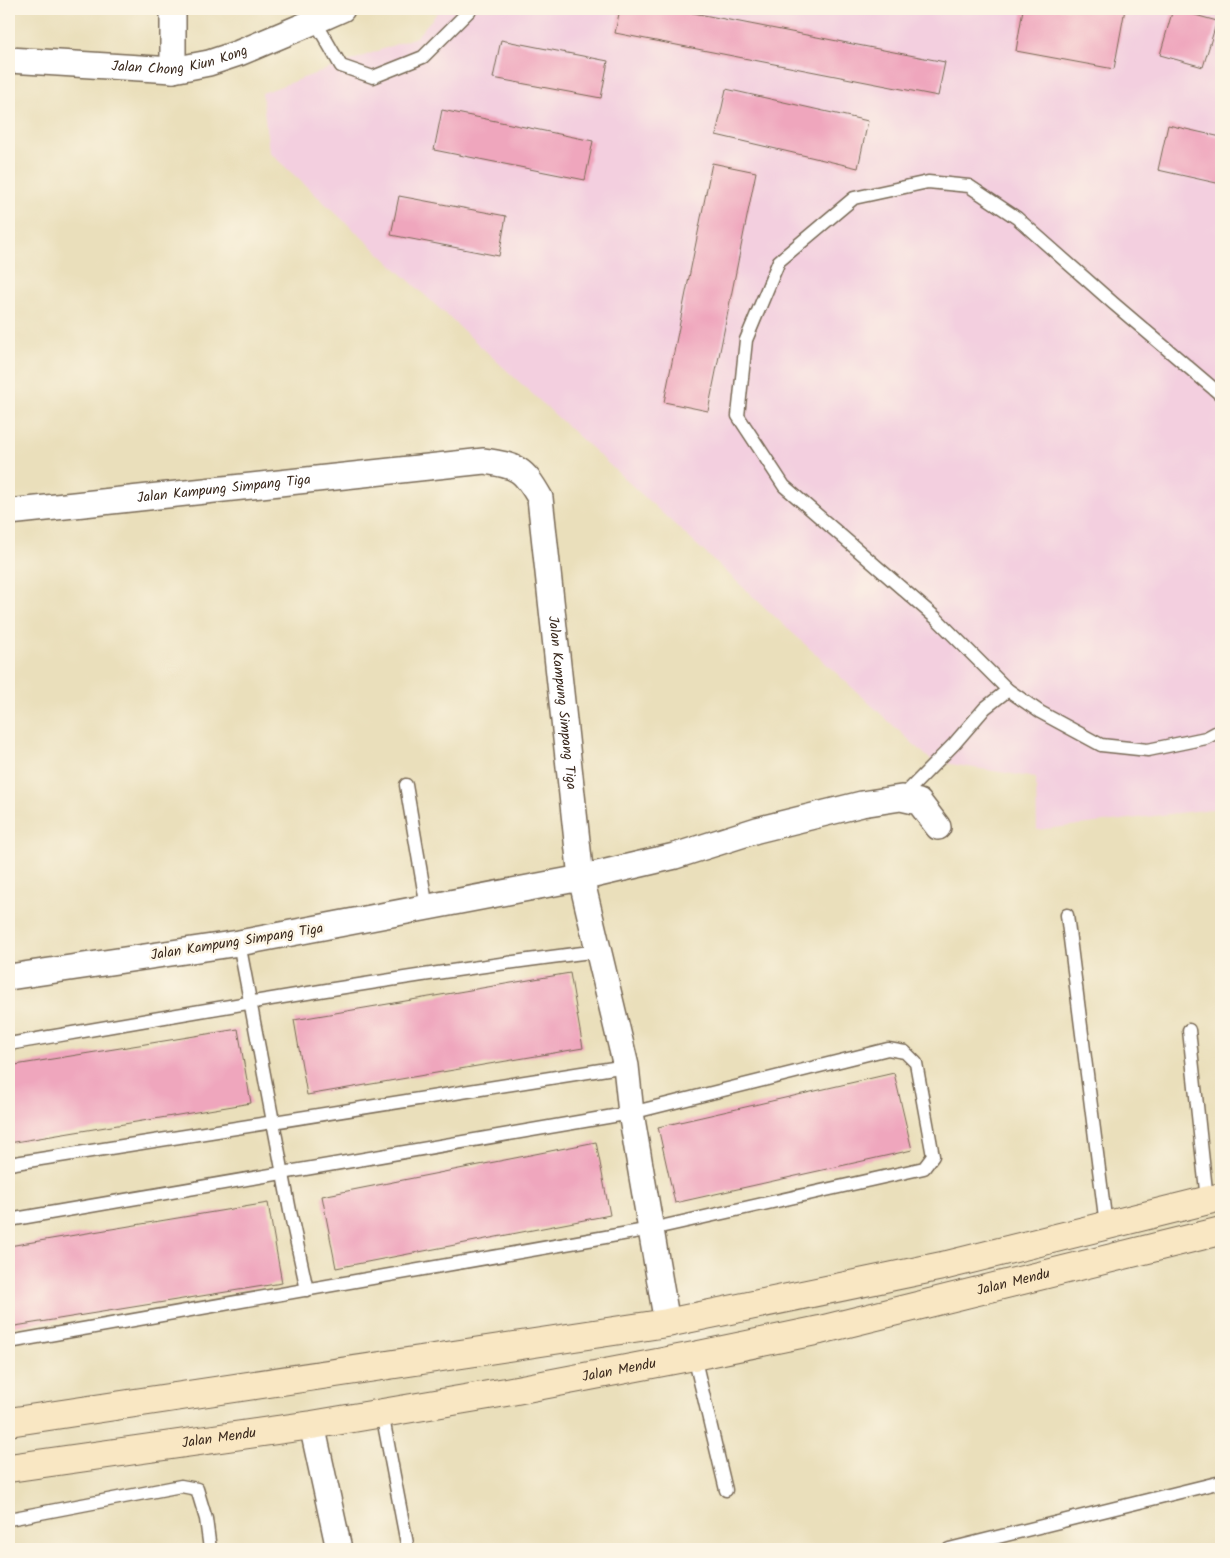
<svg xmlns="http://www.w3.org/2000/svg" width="1230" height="1558" viewBox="0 0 1230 1558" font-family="Kalam,sans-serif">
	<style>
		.built { fill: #f3cfdf }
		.building { fill: #efa6bd }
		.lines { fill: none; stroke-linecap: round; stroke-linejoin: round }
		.lane-casing { stroke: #786955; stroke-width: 15 }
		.street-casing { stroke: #786955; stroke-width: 28 }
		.secondary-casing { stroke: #786955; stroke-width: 30 }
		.lane { stroke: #fff; stroke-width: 12 }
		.street { stroke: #fff; stroke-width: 25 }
		.secondary { stroke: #f9e7c3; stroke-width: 28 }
		.labels { text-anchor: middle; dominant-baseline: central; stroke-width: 5; stroke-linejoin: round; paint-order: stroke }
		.street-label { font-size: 14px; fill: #3b2a1e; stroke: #fcf5e5 }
	</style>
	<rect width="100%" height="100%" fill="#fcf5e5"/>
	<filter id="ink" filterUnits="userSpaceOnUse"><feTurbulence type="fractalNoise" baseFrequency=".02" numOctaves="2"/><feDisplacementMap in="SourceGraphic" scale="10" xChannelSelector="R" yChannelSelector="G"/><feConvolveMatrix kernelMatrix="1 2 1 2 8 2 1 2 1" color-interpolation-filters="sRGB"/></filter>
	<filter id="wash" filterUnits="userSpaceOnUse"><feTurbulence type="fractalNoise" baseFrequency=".0096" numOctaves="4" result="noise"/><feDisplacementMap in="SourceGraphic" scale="20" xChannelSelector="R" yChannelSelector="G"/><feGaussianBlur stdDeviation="1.12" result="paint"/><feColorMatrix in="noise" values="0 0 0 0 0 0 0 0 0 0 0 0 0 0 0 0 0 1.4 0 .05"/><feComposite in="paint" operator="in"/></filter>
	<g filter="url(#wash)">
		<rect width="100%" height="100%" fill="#eadfbb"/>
		<polygon class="built" points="441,9 1221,9 1221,808 1037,830 1036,778 932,761 269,152 262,93 416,37"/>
		<g id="blocks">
			<g class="building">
				<polygon points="620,9 673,9 945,62 938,96 615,33"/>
				<polygon points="1023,9 1125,9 1114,69 1016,51"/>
				<polygon points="1173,9 1217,21 1203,67 1160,55"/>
				<polygon points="501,40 608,61 601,98 493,78"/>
				<polygon points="726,89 868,121 858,168 716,135"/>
				<polygon points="442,110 593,141 585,180 434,150"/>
				<polygon points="1168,125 1221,137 1221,184 1158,170"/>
				<polygon points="712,163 756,172 708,411 664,402"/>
				<polygon points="399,196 506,216 499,256 391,235"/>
				<polygon points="570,973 583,1048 307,1095 294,1020"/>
				<polygon points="238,1029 251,1103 9,1143 9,1066"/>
				<polygon points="894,1073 912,1150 675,1203 658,1127"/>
				<polygon points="596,1142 610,1215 336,1268 322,1196"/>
				<polygon points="268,1203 282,1283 9,1327 9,1246"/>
			</g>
		</g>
	</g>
	<g filter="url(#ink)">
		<use href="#blocks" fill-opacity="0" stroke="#786955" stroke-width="1"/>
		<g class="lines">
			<defs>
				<g id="lane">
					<polyline points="315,21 341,66 373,77 423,57 471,9"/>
					<polyline points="1221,395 1113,303 1017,218 969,186 928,182 854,198 779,261 746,340 738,416 784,486 936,618 1008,690 1040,712 1101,745 1148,750 1206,738 1221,730"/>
					<polyline points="406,785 427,908"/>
					<polyline points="901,798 954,744 985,708 1008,690"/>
					<polyline points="1067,915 1106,1225"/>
					<polyline points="239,943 290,1211 307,1290"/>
					<polyline points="1189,1030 1207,1200"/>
					<path d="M9 1044C205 1010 401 975 599 951"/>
					<polyline points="9,1164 626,1066"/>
					<polyline points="9,1220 631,1113 888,1049 905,1052 916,1063 933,1156 924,1168 651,1229 9,1342"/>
					<polyline points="694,1356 726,1490"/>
					<polyline points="382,1413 408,1549"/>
					<polyline points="9,1519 181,1486 197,1489 206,1519 210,1549"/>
					<polyline points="949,1549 1221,1482"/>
				</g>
				<g id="street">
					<path id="s1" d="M9 60 173 70 209 63 239 53 315 21 342 9"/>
					<polyline points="173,70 173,9"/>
					<path id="s2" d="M9 512 484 461C517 466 523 468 540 498L581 878 239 943 9 977"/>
					<polyline points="667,1323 631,1113 626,1066 581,878 675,856 757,830 862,804 901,798 919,802 938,827"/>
					<polyline points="312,1425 339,1549"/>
				</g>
				<g id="secondary">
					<polyline points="9,1422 667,1323 947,1265 1221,1197"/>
					<path id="s3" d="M9 1468 312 1425 506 1392 694 1356 820 1330 1221 1231"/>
				</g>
			</defs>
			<use href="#lane" class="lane-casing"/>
			<use href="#street" class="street-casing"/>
			<use href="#secondary" class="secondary-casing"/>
			<use href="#lane" class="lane"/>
			<use href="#street" class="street"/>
			<use href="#secondary" class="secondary"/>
		</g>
	</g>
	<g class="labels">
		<g class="street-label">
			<text stroke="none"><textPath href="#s1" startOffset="172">Jalan Chong Kiun Kong</textPath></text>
			<text stroke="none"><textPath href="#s2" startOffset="216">Jalan Kampung Simpang Tiga</textPath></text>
			<text stroke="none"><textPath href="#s2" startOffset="755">Jalan Kampung Simpang Tiga</textPath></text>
			<text transform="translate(237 942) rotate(-9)">Jalan Kampung Simpang Tiga</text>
			<text stroke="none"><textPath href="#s3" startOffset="1022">Jalan Mendu</textPath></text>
			<text stroke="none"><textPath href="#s3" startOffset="618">Jalan Mendu</textPath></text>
			<text stroke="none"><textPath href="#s3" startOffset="212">Jalan Mendu</textPath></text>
		</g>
	</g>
	<rect width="1230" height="1558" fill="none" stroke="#fcf5e5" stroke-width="30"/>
</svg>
